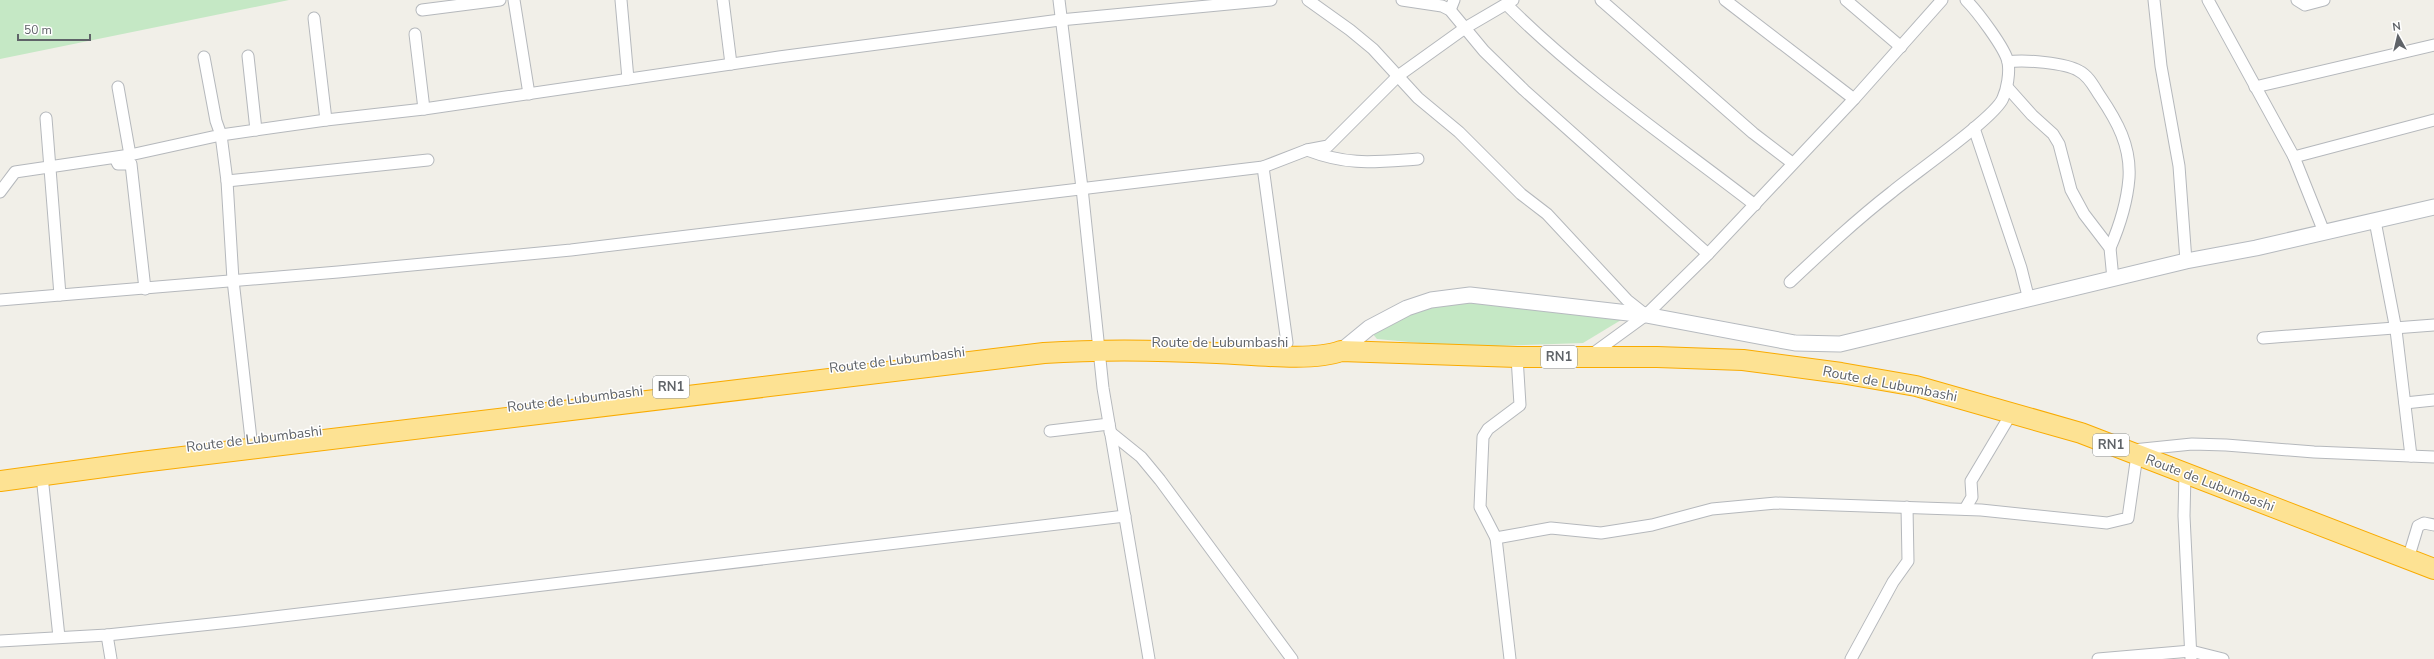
<svg xmlns="http://www.w3.org/2000/svg" width="2434" height="659" viewBox="0 0 2434 659" font-family="'Nunito Sans',sans-serif">
	<style>
		.green { fill: #c5e8c5 }
		.lines { fill: none; stroke-linecap: round; stroke-linejoin: round }
		.street-casing { stroke: #b5b8bc; stroke-width: 13 }
		.secondary-casing { stroke: #b6babf; stroke-width: 17 }
		.highway-casing { stroke: #f9ab00; stroke-width: 22 }
		.street { stroke: #fff; stroke-width: 11 }
		.secondary { stroke: #fff; stroke-width: 15 }
		.highway { stroke: #fde293; stroke-width: 20 }
		.labels { text-anchor: middle; dominant-baseline: central; stroke-width: 3; stroke-linejoin: round; paint-order: stroke }
		.shield { fill: #fff; stroke: #8f9295; stroke-width: 1 }
		.shield-label { font-size: 13px; font-weight: bold; fill: #5f6368 }
		.street-label { font-size: 14px; fill: #5f6368; stroke: #fff }
	</style>
	<rect width="100%" height="100%" fill="#f1efe8"/>
	<g class="green">
		<polygon points="0,0 289,0 0,59"/>
		<polygon points="1472,297 1626,317 1583,343 1462,347 1377,339 1371,332 1413,308"/>
	</g>
	<g class="lines">
		<defs>
			<g id="street">
				<polyline points="514,0 529,94"/>
				<polyline points="621,0 628,79"/>
				<polyline points="723,0 731,64"/>
				<polyline points="1059,0 1082,188 1103,388 1149,659"/>
				<polyline points="1308,0 1350,30 1373,49 1418,98 1459,132 1521,194 1547,214 1627,300 1646,315"/>
				<polyline points="1402,0 1442,6 1450,10 1484,51 1524,90 1708,254"/>
				<polyline points="1601,0 1753,133 1791,162"/>
				<polyline points="1725,0 1854,99"/>
				<polyline points="1846,0 1901,47"/>
				<polyline points="2154,0 2161,66 2179,166 2186,261"/>
				<polyline points="2208,0 2294,157 2324,232"/>
				<polyline points="2297,0 2305,5 2324,0"/>
				<path d="M1507 5C1582 80 1671 140 1755 205"/>
				<polyline points="422,10 500,0"/>
				<polyline points="1450,10 1454,0"/>
				<polyline points="314,18 326,120"/>
				<polyline points="415,34 424,109"/>
				<polyline points="248,56 256,130"/>
				<path d="M2008 62C2023 59 2066 63 2079 71 2089 76 2094 87 2100 96 2117 121 2131 146 2129 178 2127 203 2120 225 2110 248"/>
				<polyline points="118,87 130,155"/>
				<polyline points="2007,87 2032,115 2053,134 2059,144 2071,190 2084,214 2110,248 2113,279"/>
				<polyline points="2255,87 2434,45"/>
				<polyline points="46,118 60,295"/>
				<polyline points="1974,128 2021,268 2029,300"/>
				<path d="M1307 150C1349 166 1374 162 1418 159"/>
				<polyline points="2294,157 2434,120"/>
				<polyline points="116,160 118,164 131,164 145,289"/>
				<polyline points="1263,167 1287,343"/>
				<polyline points="227,181 428,160"/>
				<polyline points="0,192 15,172 130,155 221,135 216,121 204,57"/>
				<polyline points="2375,221 2396,330 2411,456"/>
				<path d="M1790 282C1823 251 1856 220 1892 192 1912 175 1996 117 2003 98 2007 89 2010 73 2008 62 2005 48 1977 11 1966 0"/>
				<polyline points="0,300 338,272 571,250 1263,167 1307,150 1328,146 1398,76 1465,28 1513,0"/>
				<polyline points="2263,338 2434,325"/>
				<polyline points="1591,355 1646,315 1708,254 1854,99 1942,0"/>
				<polyline points="1517,357 1520,405 1488,429 1483,437 1480,507 1496,538 1551,528 1601,533 1652,525 1712,509 1776,503 1981,510 2107,523 2128,518 2137,455"/>
				<polyline points="2405,403 2434,400"/>
				<polyline points="1050,431 1109,424"/>
				<polyline points="1110,432 1141,457 1160,480 1292,659"/>
				<polyline points="252,448 233,280 227,181 221,135 326,120 424,109 779,57 1060,20 1271,0"/>
				<polyline points="2133,450 2192,444 2226,445 2314,452 2434,457"/>
				<polyline points="2185,473 2184,516 2191,659"/>
				<polyline points="42,476 59,637"/>
				<polyline points="1965,509 1972,497 1971,481 2011,414"/>
				<polyline points="1496,538 1510,659"/>
				<polyline points="2408,559 2418,526 2424,523 2434,525"/>
				<polyline points="107,635 111,659"/>
				<polyline points="0,641 107,635 240,621 1125,516"/>
				<polyline points="1851,659 1893,582 1908,561 1907,507"/>
				<polyline points="2098,659 2191,651 2223,659"/>
			</g>
			<polyline id="secondary" points="1341,351 1369,328 1407,308 1431,300 1470,295 1646,315 1795,343 1840,344 2186,261 2256,248 2434,207"/>
			<path id="highway" d="M0 481 141 462 1044 353C1102 349 1159 350 1217 353 1250 354 1311 362 1341 351L1517 357H1657L1743 360 1841 373 1916 386 2081 433 2434 569"/>
		</defs>
		<use href="#street" class="street-casing"/>
		<use href="#secondary" class="secondary-casing"/>
		<use href="#highway" class="highway-casing"/>
		<use href="#street" class="street"/>
		<use href="#secondary" class="secondary"/>
		<use href="#highway" class="highway"/>
	</g>
	<g class="labels">
		<g class="shield">
			<rect x="1541" y="346" width="36" height="22" rx="3"/>
			<rect x="653" y="376" width="36" height="22" rx="3"/>
			<rect x="2093" y="434" width="36" height="22" rx="3"/>
		</g>
		<g class="shield-label">
			<text x="1559" y="357">RN1</text>
			<text x="671" y="387">RN1</text>
			<text x="2111" y="445">RN1</text>
		</g>
		<g class="street-label">
			<text x="1220" y="342">Route de Lubumbashi</text>
			<text transform="translate(897 360) rotate(-7)">Route de Lubumbashi</text>
			<text transform="translate(1890 384) rotate(11)">Route de Lubumbashi</text>
			<text transform="translate(575 399) rotate(-7)">Route de Lubumbashi</text>
			<text transform="translate(254 439) rotate(-7)">Route de Lubumbashi</text>
			<text transform="translate(2210 483) rotate(21)">Route de Lubumbashi</text>
		</g>
	</g>
	<g transform="translate(2398 36) rotate(352)" stroke="#ffffff" stroke-width="3" paint-order="stroke">
	<path d="M0-3L7 15L0 10L-7 15Z" fill="#5f6368"/>
	<text y="-6" font-size="11" font-weight="bold" text-anchor="middle" fill="#5f6368">N</text>
	</g>
	<path d="M18 34v6h72v-6" fill="none" stroke="#5f6368" stroke-width="2"/>
	<text x="24" y="34" font-size="12" fill="#5f6368" stroke="#ffffff" stroke-width="3" paint-order="stroke">50 m</text>
</svg>
